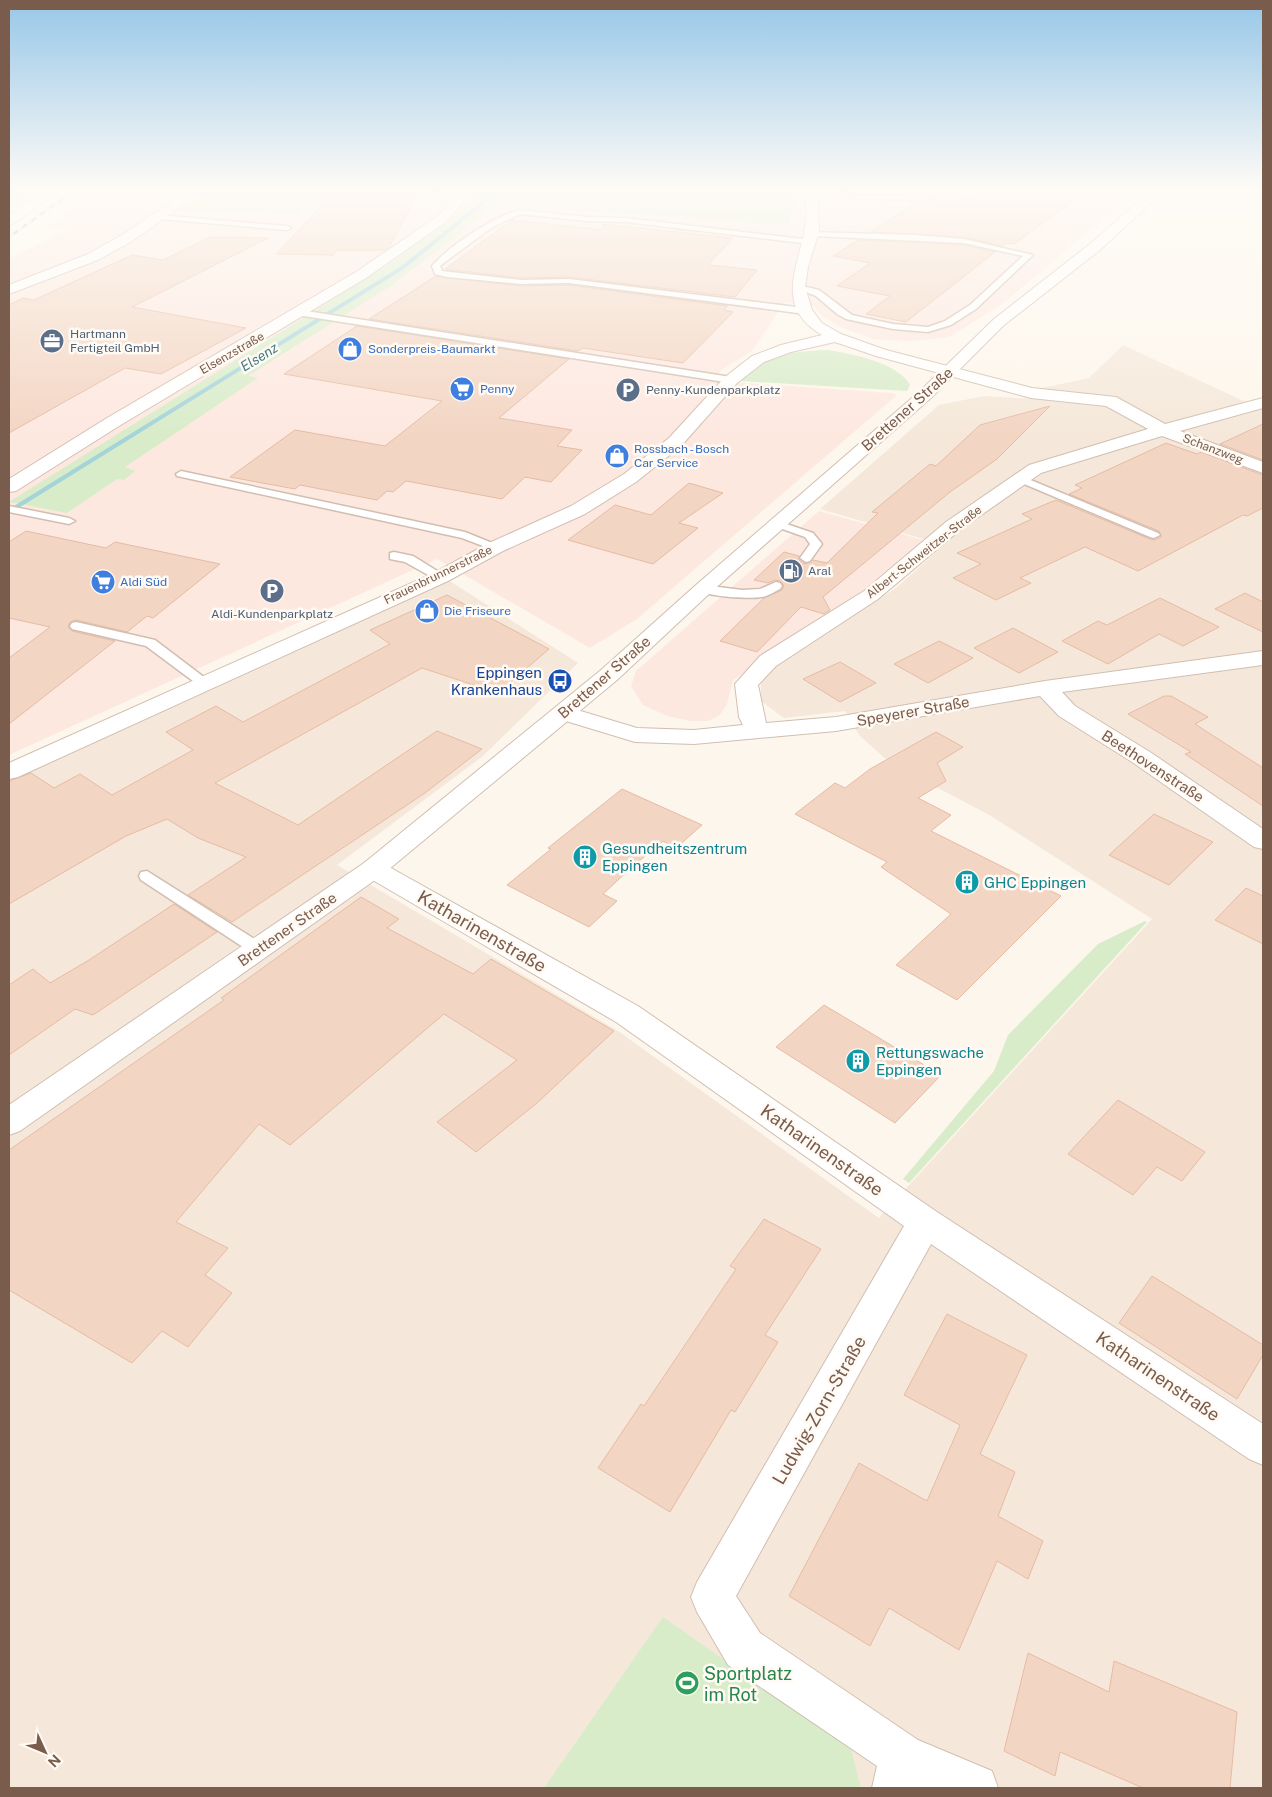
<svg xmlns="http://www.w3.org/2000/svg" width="1272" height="1797" viewBox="0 0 1272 1797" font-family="'Public Sans',sans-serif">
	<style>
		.residential { fill: #f5e8da }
		.commercial { fill: #fde8e0 }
		.green { fill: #d8ecc9 }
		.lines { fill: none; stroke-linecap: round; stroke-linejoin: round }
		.stream { fill: #a5d3da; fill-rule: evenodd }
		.building { fill: #f3d5c3; stroke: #e6bba3 }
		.service-casing { stroke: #d1beb0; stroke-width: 3 }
		.minor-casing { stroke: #d1beb0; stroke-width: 2 }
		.tertiary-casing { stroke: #d1beb0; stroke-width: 2 }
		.service { fill: #fff; fill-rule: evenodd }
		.minor { fill: #fff; fill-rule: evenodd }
		.tertiary { fill: #fff; fill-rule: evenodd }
		.rail-casing { stroke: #b9a8c9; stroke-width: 2.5 }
		.rail { stroke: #fffaf3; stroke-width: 2; stroke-dasharray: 5.5; stroke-linecap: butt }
		.labels { text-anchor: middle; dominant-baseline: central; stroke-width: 5; stroke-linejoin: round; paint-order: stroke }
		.far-service-label { font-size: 12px; fill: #4e5e75; stroke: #fffaf3; text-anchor: start }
		.far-shop-label { font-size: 12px; fill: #366cbe; stroke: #fffaf3; text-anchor: start }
		.far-street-label { font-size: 12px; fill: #7a5c4d; stroke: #fffaf3 }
		.far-water-label { font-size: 14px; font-style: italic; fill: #437c86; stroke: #fffaf3 }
		.street-label { font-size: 15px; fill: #7a5c4d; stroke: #fffaf3 }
		.transit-label { font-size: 15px; fill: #164399; stroke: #fffaf3; text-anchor: end }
		.culture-label { font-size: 15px; fill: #0d838f; stroke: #fffaf3; text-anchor: start }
		.near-street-label { font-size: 18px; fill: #7a5c4d; stroke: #fffaf3 }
		.near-leisure-label { font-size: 18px; fill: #27864d; stroke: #fffaf3; text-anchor: start }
	</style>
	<rect width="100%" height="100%" fill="#fdf6ec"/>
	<polygon class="residential" points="1123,345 1263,410 1263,1788 9,1788 9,777 448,580 578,663 483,756 337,865 618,1031 879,1218 1152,919 991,816 889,762 859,735 845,711 784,718 761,701 761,676 781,661 896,588 944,545 820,509 939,405 984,396 1034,399 1042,388 1089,378"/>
	<g class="commercial">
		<polygon points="101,187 1141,187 1005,302 949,337 911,341 874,339 838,326 822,316 813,305 784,303 752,351 721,370 714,381 892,393 897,395 637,619 590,648 437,559 9,755 9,259 69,229 48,227"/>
		<polygon points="819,511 923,540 838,611 733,680 727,704 720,715 708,721 690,721 667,716 643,705 631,686 636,671"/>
	</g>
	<g class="green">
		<polygon points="9,187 43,187 9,210"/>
		<polygon points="236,187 427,187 457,188 447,198 331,194 314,209 302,209 297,214 178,211 214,188"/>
		<polygon points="485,187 626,187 790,191 795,199 789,225 496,205 392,285 248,376 258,378 125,467 135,471 124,480 117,479 67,513 9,502 388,265 437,228 447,224"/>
		<path d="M828 350C852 354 897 362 910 385L907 391 741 381C758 353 799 351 828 350Z"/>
		<polygon points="1145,921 1147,922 909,1183 903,1179 994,1071 1008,1035 1098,944"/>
		<polygon points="663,1617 851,1749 861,1788 544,1788"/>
	</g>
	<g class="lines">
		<g class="stream">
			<polygon points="330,187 420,187 450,193 448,194 419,189 374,190"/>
			<polygon points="497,187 501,187 493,197 404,269 9,514 9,509 400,267 487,197 472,195 470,193 490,195"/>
		</g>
	</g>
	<g class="building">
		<polygon points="983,187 1093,187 1014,244 1006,243 1002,246 964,237 871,232 917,202 932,200 931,196 982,197"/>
		<polygon points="332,195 416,198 389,247 385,250 337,250 333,255 276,254"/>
		<polygon points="512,220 603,230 603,224 733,238 708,265 757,270 735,297 569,277 521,278 445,269"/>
		<polygon points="210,237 268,238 132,307 246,328 161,374 125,368 9,433 9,305 23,298 34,300 132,255 163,260"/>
		<polygon points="858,240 964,245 995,252 906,322 866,314 890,296 837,286 870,263 833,256"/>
		<polygon points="436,276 521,286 569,285 728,306 724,310 733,312 683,363 583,348 578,351 369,319"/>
		<polygon points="357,326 569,359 499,418 572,430 557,446 582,450 551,482 525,477 502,499 406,481 393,492 387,491 377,500 300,485 295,489 230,477 295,430 385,446 442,401 284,374"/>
		<polygon points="1050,406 997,459 950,492 823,597 830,610 824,614 801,607 757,652 720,641 764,598 782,590 784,585 780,581 775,580 768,583 754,580 784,552 799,556 799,560 805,564 813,560 827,563 878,513 872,512 930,464 936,466 980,425"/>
		<polygon points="1263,424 1263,460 1220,444"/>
		<polygon points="1166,443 1197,454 1201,452 1263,475 1263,508 1247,516 1243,515 1138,571 1085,547 1020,578 1031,583 996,600 953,578 981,564 957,553 1032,519 1022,514 1056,500 1150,539 1155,540 1161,537 1159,531 1069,494 1082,488 1075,485"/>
		<polygon points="689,483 723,493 679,523 698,528 653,564 568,540 615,505 651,515"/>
		<polygon points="26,531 106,548 115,542 220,564 153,618 147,616 127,632 76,620 70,622 68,627 72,631 115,641 9,724 9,658 50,627 9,618 9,542"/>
		<polygon points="1245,593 1263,602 1263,632 1215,609"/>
		<polygon points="447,595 549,649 498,693 422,668 215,783 298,825 437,731 482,749 425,793 232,922 188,895 246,857 198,838 167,819 126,836 9,904 9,781 31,773 54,788 80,774 112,795 193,750 166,732 216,706 243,722 390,644 370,630"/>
		<polygon points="1160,598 1219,627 1183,646 1159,634 1108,664 1062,641 1098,621 1107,625"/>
		<polygon points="1013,628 1058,652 1019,673 974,648"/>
		<polygon points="939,641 973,658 928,683 894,664"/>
		<polygon points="840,662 876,683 840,702 803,679"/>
		<polygon points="1164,696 1171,696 1208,717 1195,724 1263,768 1263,806 1185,754 1191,752 1128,714"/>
		<polygon points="936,732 963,747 937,763 946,781 918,798 951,815 931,831 1061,896 957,1000 896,965 951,914 881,867 887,862 795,814 835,783 845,788 870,769"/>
		<polygon points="622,789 702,825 676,848 663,841 632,867 603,894 617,901 589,927 507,885 551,849 548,848"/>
		<polygon points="1154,814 1213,842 1169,885 1109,855"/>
		<polygon points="1246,888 1263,896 1263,944 1215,920"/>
		<polygon points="361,897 399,919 387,928 473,974 491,959 614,1031 537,1103 476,1152 437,1122 517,1060 444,1014 290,1145 259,1124 176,1222 228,1248 205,1275 232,1293 188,1347 162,1331 132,1363 9,1290 9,1150 224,1000 221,998"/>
		<polygon points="174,904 217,932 93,1015 75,1009 9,1055 9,985 33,969 50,983 89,960"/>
		<polygon points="824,1005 941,1075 895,1123 776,1047"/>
		<polygon points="1118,1100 1205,1152 1182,1181 1157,1167 1133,1195 1068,1154"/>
		<polygon points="764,1219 821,1249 765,1335 778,1342 735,1412 731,1410 670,1512 598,1468 641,1404 644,1406 736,1269 730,1266"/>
		<polygon points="1152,1276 1263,1345 1263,1355 1237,1399 1119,1323"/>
		<polygon points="947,1314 1027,1355 980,1454 1015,1472 998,1516 1043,1541 1028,1579 997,1561 959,1650 889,1608 870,1646 789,1596 859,1463 927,1501 960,1425 904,1395"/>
		<polygon points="1028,1653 1109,1692 1114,1661 1237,1712 1230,1788 1143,1788 1060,1752 1055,1776 1004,1751"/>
	</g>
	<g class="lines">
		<defs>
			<g id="service">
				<polygon points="824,187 857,195 927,196 931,198 927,200 857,199 825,189"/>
				<path d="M519 210 587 217 626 218 811 240 815 242 811 244 626 222 587 221 520 214 491 228 445 262 440 266 442 271 521 280 569 279 805 308 809 311 805 314 569 283 521 284 447 277 435 274 432 266C449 246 493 217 519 210Z"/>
				<polygon points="156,215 287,226 291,228 287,230 159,219 155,217"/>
				<polygon points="810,232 915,235 964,239 1033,255 976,309 951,325 928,332 893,329 846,319 837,314 816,296 794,287 798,285 819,290 852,315 893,324 928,327 945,321 970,305 1023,256 964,243 813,236 810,236"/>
				<polygon points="300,310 731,377 736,380 731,383 297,315 297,311"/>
				<polygon points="181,471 465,532 502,547 496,551 462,538 177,476 176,474"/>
				<polygon points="1021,476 1158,533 1160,535 1154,538 1150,537 1017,481 1017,477"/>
				<polygon points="9,506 69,518 75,521 69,524 9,512"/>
				<polygon points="778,521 813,533 822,544 810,561 806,562 800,558 810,544 805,537 774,526 774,522"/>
				<polygon points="394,552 413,556 447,577 445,580 437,580 405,562 390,559 390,553"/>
				<path d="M776 582 780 583 782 586 780 589C775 591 769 596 762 597 750 599 705 597 697 589L703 585 742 590 760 589Z"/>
				<polygon points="76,622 155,640 213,684 211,687 201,687 146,646 72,629 70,626 72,623"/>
				<polygon points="147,871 264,945 266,949 264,953 252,953 141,880 139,876 141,872"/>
			</g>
			<g id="minor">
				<polygon points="194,187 208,187 132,241 98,260 9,294 9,285 88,254 122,235"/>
				<polygon points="463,187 475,187 446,222 366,278 119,426 16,491 9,492 9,479 107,418 356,272 438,216"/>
				<path d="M802 187H814L818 196 819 231 808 267 805 287 812 310 822 323 841 334 886 350 1032 388 1116 397 1165 424 1263 398V408L1180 431 1263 462V473L1162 436 1041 473 960 530 878 599 776 666 758 685 766 723 836 717 1045 681 1263 651V665L1062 692 1075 706 1150 752 1263 829V849L1254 847 1132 762 1059 716 1040 696 836 731 694 744 635 742 556 718 552 713 556 708 564 706 637 728 694 730 743 725 739 717 735 684 760 656 864 591 946 522 1029 465 1148 429 1106 406 1031 398 876 356 835 342 791 352 764 362 737 383 681 446 636 482 585 514 503 551 448 581 18 777 9 779V763L434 573 489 543 571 506 624 474 669 438 725 377 752 356 781 345 822 335C757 297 824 239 802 187Z"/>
				<polygon points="373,860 382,863 638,1006 937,1212 1263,1424 1263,1465 1249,1459 931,1244 736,1596 760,1633 918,1740 992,1771 998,1788 872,1788 877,1766 728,1665 697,1612 691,1597 697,1582 904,1226 616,1022 364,875 360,869 364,863"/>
			</g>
			<g id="tertiary">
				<polygon points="50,187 64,187 13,224 9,225 9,215"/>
				<polygon points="1155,187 1168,187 1100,250 1004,325 932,397 710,593 617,680 382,875 20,1131 9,1135 9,1105 364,863 601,670 696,585 920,391 994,319 1090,244"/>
			</g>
		</defs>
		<use href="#service" class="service-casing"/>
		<use href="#minor" class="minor-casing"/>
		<use href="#tertiary" class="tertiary-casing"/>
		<use href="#service" class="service"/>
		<use href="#minor" class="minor"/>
		<use href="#tertiary" class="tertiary"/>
		<defs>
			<polyline id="rail" points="9,237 79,187"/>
		</defs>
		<use href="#rail" class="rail-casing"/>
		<use href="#rail" class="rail"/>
	</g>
	<linearGradient id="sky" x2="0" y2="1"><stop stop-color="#97c7e8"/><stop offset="0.43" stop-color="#fefbf6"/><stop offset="1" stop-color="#fefbf6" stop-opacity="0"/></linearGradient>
	<rect width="1272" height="438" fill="url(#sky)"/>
	<defs>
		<symbol id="office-disc" viewBox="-11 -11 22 22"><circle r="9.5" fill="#5c6f8a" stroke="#fffaf3"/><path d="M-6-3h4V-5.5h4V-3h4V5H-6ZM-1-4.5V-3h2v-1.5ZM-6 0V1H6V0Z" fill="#fff"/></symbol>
		<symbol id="shop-disc" viewBox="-11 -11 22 22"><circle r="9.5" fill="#3f7fe0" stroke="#fffaf3"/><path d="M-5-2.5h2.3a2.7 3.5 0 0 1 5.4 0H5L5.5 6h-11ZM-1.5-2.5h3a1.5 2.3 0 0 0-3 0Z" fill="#fff"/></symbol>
		<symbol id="supermarket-disc" viewBox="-11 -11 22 22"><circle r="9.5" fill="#3f7fe0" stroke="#fffaf3"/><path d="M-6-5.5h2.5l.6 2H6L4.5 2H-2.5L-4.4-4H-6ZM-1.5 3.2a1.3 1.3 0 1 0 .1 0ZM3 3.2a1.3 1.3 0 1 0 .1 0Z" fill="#fff"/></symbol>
		<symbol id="parking-disc" viewBox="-11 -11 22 22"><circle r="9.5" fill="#5c6f8a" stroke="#fffaf3"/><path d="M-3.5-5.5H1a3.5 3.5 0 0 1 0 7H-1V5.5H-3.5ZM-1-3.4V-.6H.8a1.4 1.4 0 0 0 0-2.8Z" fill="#fff"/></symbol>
		<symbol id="fuel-disc" viewBox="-11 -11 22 22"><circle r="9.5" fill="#5c6f8a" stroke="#fffaf3"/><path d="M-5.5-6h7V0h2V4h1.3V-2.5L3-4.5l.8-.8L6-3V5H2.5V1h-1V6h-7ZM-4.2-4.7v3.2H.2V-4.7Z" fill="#fff"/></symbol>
		<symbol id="bus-disc" viewBox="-11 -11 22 22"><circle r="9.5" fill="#1a4fb4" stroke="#fffaf3"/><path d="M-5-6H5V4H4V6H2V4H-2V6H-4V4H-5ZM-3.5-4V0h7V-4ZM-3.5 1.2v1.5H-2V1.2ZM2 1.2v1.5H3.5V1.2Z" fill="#fff"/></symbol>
		<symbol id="building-disc" viewBox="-11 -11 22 22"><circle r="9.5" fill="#0f9aa8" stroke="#fffaf3"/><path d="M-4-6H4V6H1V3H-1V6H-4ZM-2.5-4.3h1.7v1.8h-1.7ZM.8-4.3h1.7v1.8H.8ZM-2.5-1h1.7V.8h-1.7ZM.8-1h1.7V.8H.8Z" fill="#fff"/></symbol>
		<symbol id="stadium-disc" viewBox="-11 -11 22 22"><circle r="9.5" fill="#2e9e5b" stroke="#fffaf3"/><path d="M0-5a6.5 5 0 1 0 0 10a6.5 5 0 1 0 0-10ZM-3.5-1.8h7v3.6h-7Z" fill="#fff"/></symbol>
	</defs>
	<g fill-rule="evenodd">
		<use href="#office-disc" x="38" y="327" width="28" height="28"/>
		<use href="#shop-disc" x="336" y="335" width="28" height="28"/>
		<use href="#supermarket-disc" x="448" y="375" width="28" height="28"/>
		<use href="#parking-disc" x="614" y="376" width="28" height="28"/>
		<use href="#shop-disc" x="603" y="442" width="28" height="28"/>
		<use href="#fuel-disc" x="777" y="557" width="28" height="28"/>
		<use href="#supermarket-disc" x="89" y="568" width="28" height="28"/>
		<use href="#parking-disc" x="258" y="577" width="28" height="28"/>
		<use href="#shop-disc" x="413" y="597" width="28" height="28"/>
		<use href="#bus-disc" x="546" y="667" width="28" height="28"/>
		<use href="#building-disc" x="571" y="843" width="28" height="28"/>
		<use href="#building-disc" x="953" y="868" width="28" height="28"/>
		<use href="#building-disc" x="844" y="1047" width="28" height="28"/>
		<use href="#stadium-disc" x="673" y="1669" width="28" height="28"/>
	</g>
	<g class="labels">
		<g class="far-service-label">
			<text x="70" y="334">Hartmann<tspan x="70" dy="14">Fertigteil GmbH</tspan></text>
			<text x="646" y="390">Penny-Kundenparkplatz</text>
			<text x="808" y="571">Aral</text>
			<text x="272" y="614" text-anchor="middle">Aldi-Kundenparkplatz</text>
		</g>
		<g class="far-shop-label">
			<text x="368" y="349">Sonderpreis-Baumarkt</text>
			<text x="480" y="389">Penny</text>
			<text x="634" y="449">Rossbach - Bosch<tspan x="634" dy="14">Car Service</tspan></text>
			<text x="120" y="582">Aldi Süd</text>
			<text x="444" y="611">Die Friseure</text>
		</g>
		<g class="far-street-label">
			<text transform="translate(232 353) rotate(-30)">Elsenzstraße</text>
			<text transform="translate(1213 449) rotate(21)">Schanzweg</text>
			<text transform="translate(924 552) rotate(-38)">Albert-Schweitzer-Straße</text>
			<text transform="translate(438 575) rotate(-26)">Frauenbrunnerstraße</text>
		</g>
		<g class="far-water-label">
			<text transform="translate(259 357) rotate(-32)">Elsenz</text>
		</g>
		<g class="street-label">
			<text transform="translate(907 409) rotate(-42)">Brettener Straße</text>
			<text transform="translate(604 677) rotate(-41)">Brettener Straße</text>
			<text transform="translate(913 711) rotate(-10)">Speyerer Straße</text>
			<text transform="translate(1153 766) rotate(33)">Beethovenstraße</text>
			<text transform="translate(287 929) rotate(-35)">Brettener Straße</text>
		</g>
		<g class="transit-label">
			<text x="542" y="672">Eppingen<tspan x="542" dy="17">Krankenhaus</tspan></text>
		</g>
		<g class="culture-label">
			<text x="602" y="848">Gesundheitszentrum<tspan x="602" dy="17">Eppingen</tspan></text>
			<text x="984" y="882">GHC Eppingen</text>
			<text x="876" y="1052">Rettungswache<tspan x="876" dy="17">Eppingen</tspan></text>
		</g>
		<g class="near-street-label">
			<text transform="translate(482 931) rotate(30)">Katharinenstraße</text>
			<text transform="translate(822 1150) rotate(35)">Katharinenstraße</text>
			<text transform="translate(1158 1376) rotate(34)">Katharinenstraße</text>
			<text transform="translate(819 1410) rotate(-60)">Ludwig-Zorn-Straße</text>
		</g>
		<g class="near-leisure-label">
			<text x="704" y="1673">Sportplatz<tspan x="704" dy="21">im Rot</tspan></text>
		</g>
	</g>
	<rect width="1272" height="1797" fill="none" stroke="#7a5c4d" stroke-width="20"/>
	<g transform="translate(45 1752) rotate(134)" stroke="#fffaf3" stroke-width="4" paint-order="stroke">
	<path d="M0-4L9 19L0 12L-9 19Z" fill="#7a5c4d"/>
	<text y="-8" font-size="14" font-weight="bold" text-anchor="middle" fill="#7a5c4d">N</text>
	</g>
</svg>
